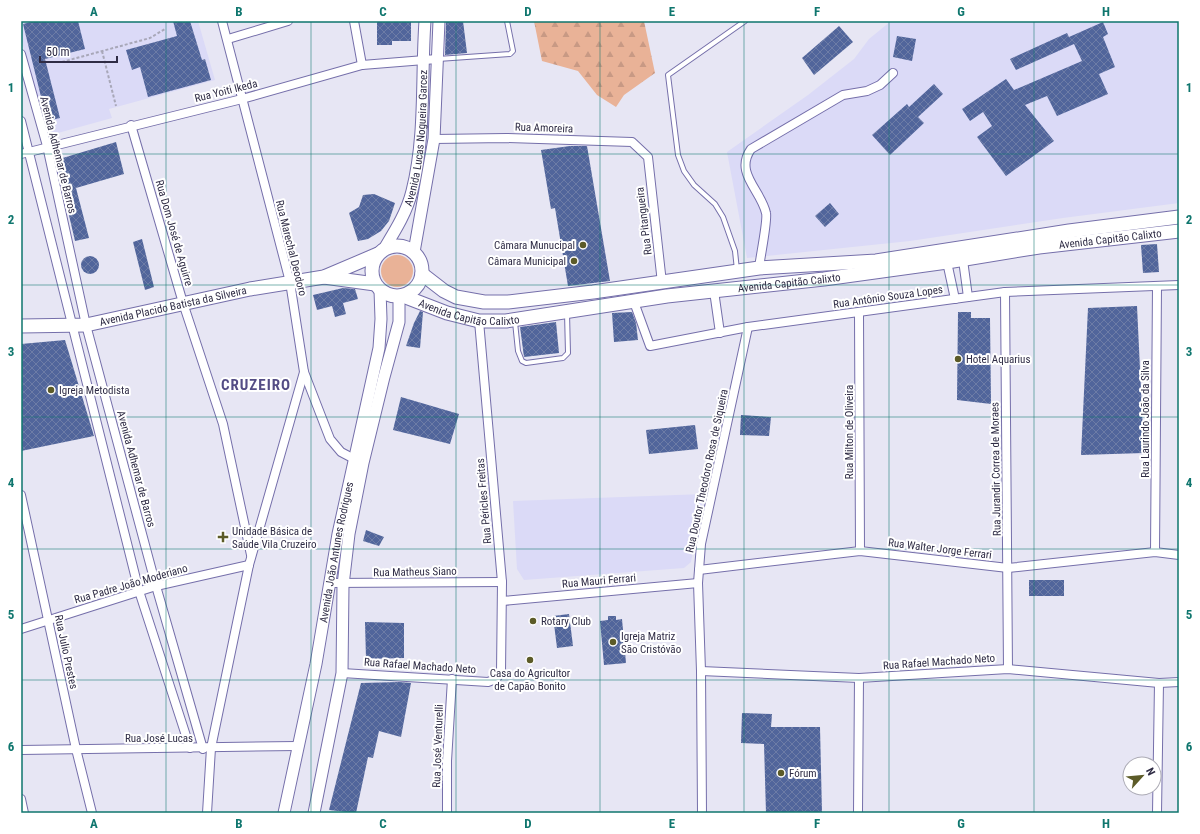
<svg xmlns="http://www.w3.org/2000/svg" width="1200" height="834" viewBox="0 0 1200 834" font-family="'Roboto Condensed',sans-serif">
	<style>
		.built { fill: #dbdaf7 }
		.green { fill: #e9b297 }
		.forest { fill: url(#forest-firs) }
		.building { fill: url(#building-cross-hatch) }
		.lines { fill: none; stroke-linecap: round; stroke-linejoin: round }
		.service-casing { stroke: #756faa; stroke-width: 6 }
		.minor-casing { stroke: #756faa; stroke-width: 10 }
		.tertiary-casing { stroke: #756faa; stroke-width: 13 }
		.primary-casing { stroke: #756faa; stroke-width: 15 }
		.path { stroke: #a8a7b8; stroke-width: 2; stroke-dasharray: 3 2; stroke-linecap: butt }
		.service { stroke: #fff; stroke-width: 4 }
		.minor { stroke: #fff; stroke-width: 8 }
		.tertiary { stroke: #fff; stroke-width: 11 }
		.primary { stroke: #fff; stroke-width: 13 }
		.grid { fill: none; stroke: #0f766e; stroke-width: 1; stroke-opacity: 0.55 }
		.poi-dot { fill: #5c5b28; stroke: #fff; stroke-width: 1.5 }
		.labels { text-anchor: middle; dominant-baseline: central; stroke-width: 4; stroke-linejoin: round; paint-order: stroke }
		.street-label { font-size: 11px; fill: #2f2c45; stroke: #fff }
		.poi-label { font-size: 11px; fill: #2f2c45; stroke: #fff; text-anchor: start }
		.district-label { font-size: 15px; font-weight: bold; letter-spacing: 1px; fill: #544d85; stroke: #fff }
		.neatline { fill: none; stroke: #0f766e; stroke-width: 1.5 }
		.grid-label { font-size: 13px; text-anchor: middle; font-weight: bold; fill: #0f766e }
	</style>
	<defs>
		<pattern id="forest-firs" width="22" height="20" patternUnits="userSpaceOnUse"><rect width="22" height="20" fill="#e9b297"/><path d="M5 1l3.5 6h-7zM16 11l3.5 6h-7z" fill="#c89984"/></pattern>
		<pattern id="building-cross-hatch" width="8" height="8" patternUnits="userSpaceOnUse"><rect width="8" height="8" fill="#51659b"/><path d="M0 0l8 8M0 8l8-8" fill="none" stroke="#6d7ca6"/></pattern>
	</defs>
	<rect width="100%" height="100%" fill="#e7e6f4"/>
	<g class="built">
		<polygon points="21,21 198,21 215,80 109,109 112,118 47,136 21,38"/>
		<polygon points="891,21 1179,21 1179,203 1063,218 910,241 747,258 727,152 808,95 854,59 869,39"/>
		<polygon points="704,494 691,562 684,568 524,580 517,569 513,501"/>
	</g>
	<circle class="green" cx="397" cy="271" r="16"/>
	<polygon class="forest" points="534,21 644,21 655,73 624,95 616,107 597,95 578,71 542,61"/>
	<g class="building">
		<polygon points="35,21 78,21 85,49 45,59 60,118 47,121 23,24"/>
		<polygon points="173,21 190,21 202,60 205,59 211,80 148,97 140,67 132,70 126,50 177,36"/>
		<polygon points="377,21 411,21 411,41 392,41 392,45 377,45"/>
		<polygon points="446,21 463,21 467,53 445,55"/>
		<polygon points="1103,22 1108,34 1103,37 1115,67 1099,74 1108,94 1057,116 1047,96 1025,105 1054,141 1006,176 977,137 992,126 983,112 970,121 962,109 1006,79 1014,90 1082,61 1074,44 1016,70 1010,59 1067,33 1069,37"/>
		<polygon points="839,26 853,42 814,75 802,58"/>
		<polygon points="897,36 916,39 912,61 893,57"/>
		<polygon points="934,84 943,94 918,117 924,123 890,155 872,135 907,104 909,107"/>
		<polygon points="116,142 124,174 76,188 89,238 75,241 56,160"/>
		<polygon points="570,146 587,146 610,281 568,286 555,208 551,209 541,150"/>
		<polygon points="374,194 395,203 389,221 381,231 368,239 358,241 349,213 359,207 363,195"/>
		<polygon points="830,203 839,214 825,227 815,216"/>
		<polygon points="142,239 154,287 145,290 133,242"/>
		<polygon points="1157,244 1159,272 1143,273 1141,245"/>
		<circle cx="90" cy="265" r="9"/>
		<polygon points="343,288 355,289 358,299 343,303 346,314 335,317 332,306 317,310 313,295"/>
		<polygon points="1137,306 1144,453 1081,455 1088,308"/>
		<polygon points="420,311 423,312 420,348 406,346 414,323"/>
		<polygon points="632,312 636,323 638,340 614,342 612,313"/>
		<polygon points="958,312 971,312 971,318 990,318 991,404 957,400"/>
		<polygon points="556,322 559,353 524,357 520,327"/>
		<polygon points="65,340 94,436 21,451 21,344"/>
		<polygon points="401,397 459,414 450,444 393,430"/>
		<polygon points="741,415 771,417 769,436 740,435"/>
		<polygon points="695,425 698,449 649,454 646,430"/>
		<polygon points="366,530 384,537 379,546 363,541"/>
		<rect x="1029" y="580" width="35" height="16"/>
		<polygon points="569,614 573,646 557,648 553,616"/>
		<polygon points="608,616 616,616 616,620 622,619 626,663 604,665 600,621 608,620"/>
		<polygon points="365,622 404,623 404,658 366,659"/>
		<polygon points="399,682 411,683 401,737 379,731 373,758 368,757 356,813 329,810 361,683"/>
		<polygon points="742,713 772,714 771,727 820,727 822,813 766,813 764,744 741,743"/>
	</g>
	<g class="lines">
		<defs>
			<g id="service">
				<polyline points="438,59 510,54 513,51 507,21"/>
				<polyline points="737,270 735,251 723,217 715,204 694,185 684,171 678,155 668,75 745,21"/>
				<polyline points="515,322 518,351 522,361 526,363 563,358 568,353 567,313"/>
			</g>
			<g id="minor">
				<polyline points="222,21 290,282 304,372 330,439 341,452 358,461"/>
				<polyline points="354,21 362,65"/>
				<polyline points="228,39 288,21"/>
				<polyline points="21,54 47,146 86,325 156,586 203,749"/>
				<polyline points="21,121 139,591 190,748"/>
				<polyline points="131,125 183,303 223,424 251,555"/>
				<polyline points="434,139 506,138 632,142 648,157 662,283"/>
				<polyline points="21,154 242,99 362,65 437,59"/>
				<polyline points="963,260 968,297"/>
				<polyline points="947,262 955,299"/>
				<path d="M759 268C760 258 768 220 766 213 761 190 734 173 751 149L843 95 867 91 880 85 893 73"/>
				<polyline points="714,291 720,333"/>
				<polyline points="1005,292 1008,669"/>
				<polyline points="634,302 650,346 748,327 1005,292 1179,285"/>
				<polyline points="859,313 860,551"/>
				<polyline points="21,495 76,749 92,813"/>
				<polyline points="1155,552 1157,286"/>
				<polyline points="699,570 860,551 1008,568 1155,552 1179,555"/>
				<polyline points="330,583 502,582"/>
				<polyline points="503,601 698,583"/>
				<polyline points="21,629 156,586 249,565"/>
				<polyline points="701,671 859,678 1008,669 1159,683 1179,682"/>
				<polyline points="342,673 488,682 496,679 501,672 502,582 479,321"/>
				<polyline points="21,750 297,746"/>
				<polyline points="21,799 24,813"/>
				<polyline points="207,813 211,748 249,565 304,372"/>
				<polyline points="447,813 447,761 452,679"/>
				<polyline points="702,813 701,671 698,583 701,544 748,327"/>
				<polyline points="858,813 859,678"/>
				<polyline points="1157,813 1159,683"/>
			</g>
			<g id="tertiary">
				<path id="s1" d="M384 249C395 231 407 212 412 191 426 136 421 77 425 21"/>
				<polyline points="414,252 434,139 439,21"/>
				<path id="s2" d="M284 813 316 664 338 534 379 348 381 319 380 290"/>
				<polyline points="314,813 342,673 343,585 349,534 363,463 384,377 399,322 399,297"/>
			</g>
			<g id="primary">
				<circle cx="397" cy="271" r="25"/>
				<polyline points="422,274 444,291 456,297 484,302 508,302 593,292 759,268 876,261 1069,231 1179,217"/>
				<polyline points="324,277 375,284"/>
				<path id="s3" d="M403 296 447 313 479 321H506L667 296 824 279 947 262 1039 247 1179 231"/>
				<path id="s4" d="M21 326 86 325 250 289 324 277 378 254"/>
			</g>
		</defs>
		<use href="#service" class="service-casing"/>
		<use href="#minor" class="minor-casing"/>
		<use href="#tertiary" class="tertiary-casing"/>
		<use href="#primary" class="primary-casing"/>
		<g class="path">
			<polyline points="102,51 116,106"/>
			<polyline points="62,62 150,38 165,29"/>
		</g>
		<use href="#service" class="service"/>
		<use href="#minor" class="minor"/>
		<use href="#tertiary" class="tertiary"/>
		<use href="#primary" class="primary"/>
	</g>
	<path class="grid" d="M166 21V813M311 21V813M456 21V813M600 21V813M744 21V813M889 21V813M1034 21V813M21 154H1179M21 285H1179M21 417H1179M21 549H1179M21 680H1179"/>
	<g class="poi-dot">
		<circle cx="583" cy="245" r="4"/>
		<circle cx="574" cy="261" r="4"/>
		<circle cx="958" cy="359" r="4"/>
		<circle cx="51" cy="390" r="4"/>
		<path d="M221 531h4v4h4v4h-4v4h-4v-4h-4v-4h4z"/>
		<circle cx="533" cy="621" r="4"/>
		<circle cx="613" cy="642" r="4"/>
		<circle cx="530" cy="660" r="4"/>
		<circle cx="781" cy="773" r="4"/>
	</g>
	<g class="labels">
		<g class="street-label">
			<text transform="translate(226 91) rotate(-14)">Rua Yoiti Ikeda</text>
			<text transform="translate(544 128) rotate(2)">Rua Amoreira</text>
			<text stroke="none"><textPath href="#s1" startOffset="118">Avenida Lucas Nogueira Garcez</textPath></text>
			<text transform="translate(58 155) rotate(76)">Avenida Adhemar de Barros</text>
			<text transform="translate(644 221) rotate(-97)">Rua Pitangueira</text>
			<text transform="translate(174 233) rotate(74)">Rua Dom José de Aguirre</text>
			<text stroke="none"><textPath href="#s3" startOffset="717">Avenida Capitão Calixto</textPath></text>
			<text transform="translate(291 248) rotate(76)">Rua Marechal Deodoro</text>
			<text stroke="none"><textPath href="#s3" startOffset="393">Avenida Capitão Calixto</textPath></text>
			<text transform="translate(888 297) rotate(-8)">Rua Antônio Souza Lopes</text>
			<text stroke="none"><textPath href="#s4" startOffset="154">Avenida Placido Batista da Silveira</textPath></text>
			<text stroke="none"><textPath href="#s3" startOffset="69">Avenida Capitão Calixto</textPath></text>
			<text transform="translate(1145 419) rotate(-90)">Rua Laurindo João da Silva</text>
			<text transform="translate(849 432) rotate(-90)">Rua Milton de Oliveira</text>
			<text transform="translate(136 469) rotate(75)">Avenida Adhemar de Barros</text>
			<text transform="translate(996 469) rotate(-91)">Rua Jurandir Correa de Moraes</text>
			<text transform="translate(707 471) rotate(-78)">Rua Doutor Theodoro Rosa de Siqueira</text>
			<text transform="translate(484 501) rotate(-95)">Rua Péricles Freitas</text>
			<text transform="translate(940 549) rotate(7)">Rua Walter Jorge Ferrari</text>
			<text stroke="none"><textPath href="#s2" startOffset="266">Avenida João Antunes Rodrigues</textPath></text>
			<text transform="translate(415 572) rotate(-1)">Rua Matheus Siano</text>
			<text transform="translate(599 581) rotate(-5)">Rua Mauri Ferrari</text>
			<text transform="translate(131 584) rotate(-16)">Rua Padre João Moderiano</text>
			<text transform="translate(66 652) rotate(78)">Rua Julio Prestes</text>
			<text transform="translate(939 662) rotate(-4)">Rua Rafael Machado Neto</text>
			<text transform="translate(420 666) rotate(4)">Rua Rafael Machado Neto</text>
			<text x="159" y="738">Rua José Lucas</text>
			<text transform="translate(438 746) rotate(-88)">Rua José Venturelli</text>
		</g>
		<g class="poi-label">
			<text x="575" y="245" text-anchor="end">Câmara Munucipal</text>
			<text x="566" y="261" text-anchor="end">Câmara Municipal</text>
			<text x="966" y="359">Hotel Aquarius</text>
			<text x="59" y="390">Igreja Metodista</text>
			<text x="232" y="531">Unidade Básica de<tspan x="232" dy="13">Saúde Vila Cruzeiro</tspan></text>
			<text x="541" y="621">Rotary Club</text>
			<text x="621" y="636">Igreja Matriz<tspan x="621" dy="13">São Cristóvão</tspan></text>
			<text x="530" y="673" text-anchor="middle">Casa do Agricultor<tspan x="530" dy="13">de Capão Bonito</tspan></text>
			<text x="789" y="773">Fórum</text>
		</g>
		<g class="district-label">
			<text x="256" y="385">CRUZEIRO</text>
		</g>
	</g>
	<rect width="1200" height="834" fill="none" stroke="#ffffff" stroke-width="44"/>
	<g transform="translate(1142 776) rotate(63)"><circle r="19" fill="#ffffff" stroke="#acabb5"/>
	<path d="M0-3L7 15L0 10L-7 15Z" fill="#5c5b28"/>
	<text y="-6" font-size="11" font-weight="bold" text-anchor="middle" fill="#2f2c45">N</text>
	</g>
	<path d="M40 56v6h77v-6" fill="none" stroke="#2f2c45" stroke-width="2"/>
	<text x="46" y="56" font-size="12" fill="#2f2c45" stroke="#ffffff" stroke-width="3" paint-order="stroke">50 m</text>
	<rect x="22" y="22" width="1156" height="790" class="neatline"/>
	<g class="grid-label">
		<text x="94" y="16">A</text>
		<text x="239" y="16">B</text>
		<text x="383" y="16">C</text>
		<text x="528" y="16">D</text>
		<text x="672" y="16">E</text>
		<text x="817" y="16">F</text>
		<text x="961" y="16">G</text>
		<text x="1106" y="16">H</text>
		<text x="11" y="92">1</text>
		<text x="1189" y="92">1</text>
		<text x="11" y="224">2</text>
		<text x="1189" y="224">2</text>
		<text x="11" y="356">3</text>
		<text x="1189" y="356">3</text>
		<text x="11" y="487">4</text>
		<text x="1189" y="487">4</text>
		<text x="11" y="619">5</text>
		<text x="1189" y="619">5</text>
		<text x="11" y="751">6</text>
		<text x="1189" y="751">6</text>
		<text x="94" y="828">A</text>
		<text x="239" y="828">B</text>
		<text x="383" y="828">C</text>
		<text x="528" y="828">D</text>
		<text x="672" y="828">E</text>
		<text x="817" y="828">F</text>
		<text x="961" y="828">G</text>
		<text x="1106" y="828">H</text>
	</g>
</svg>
